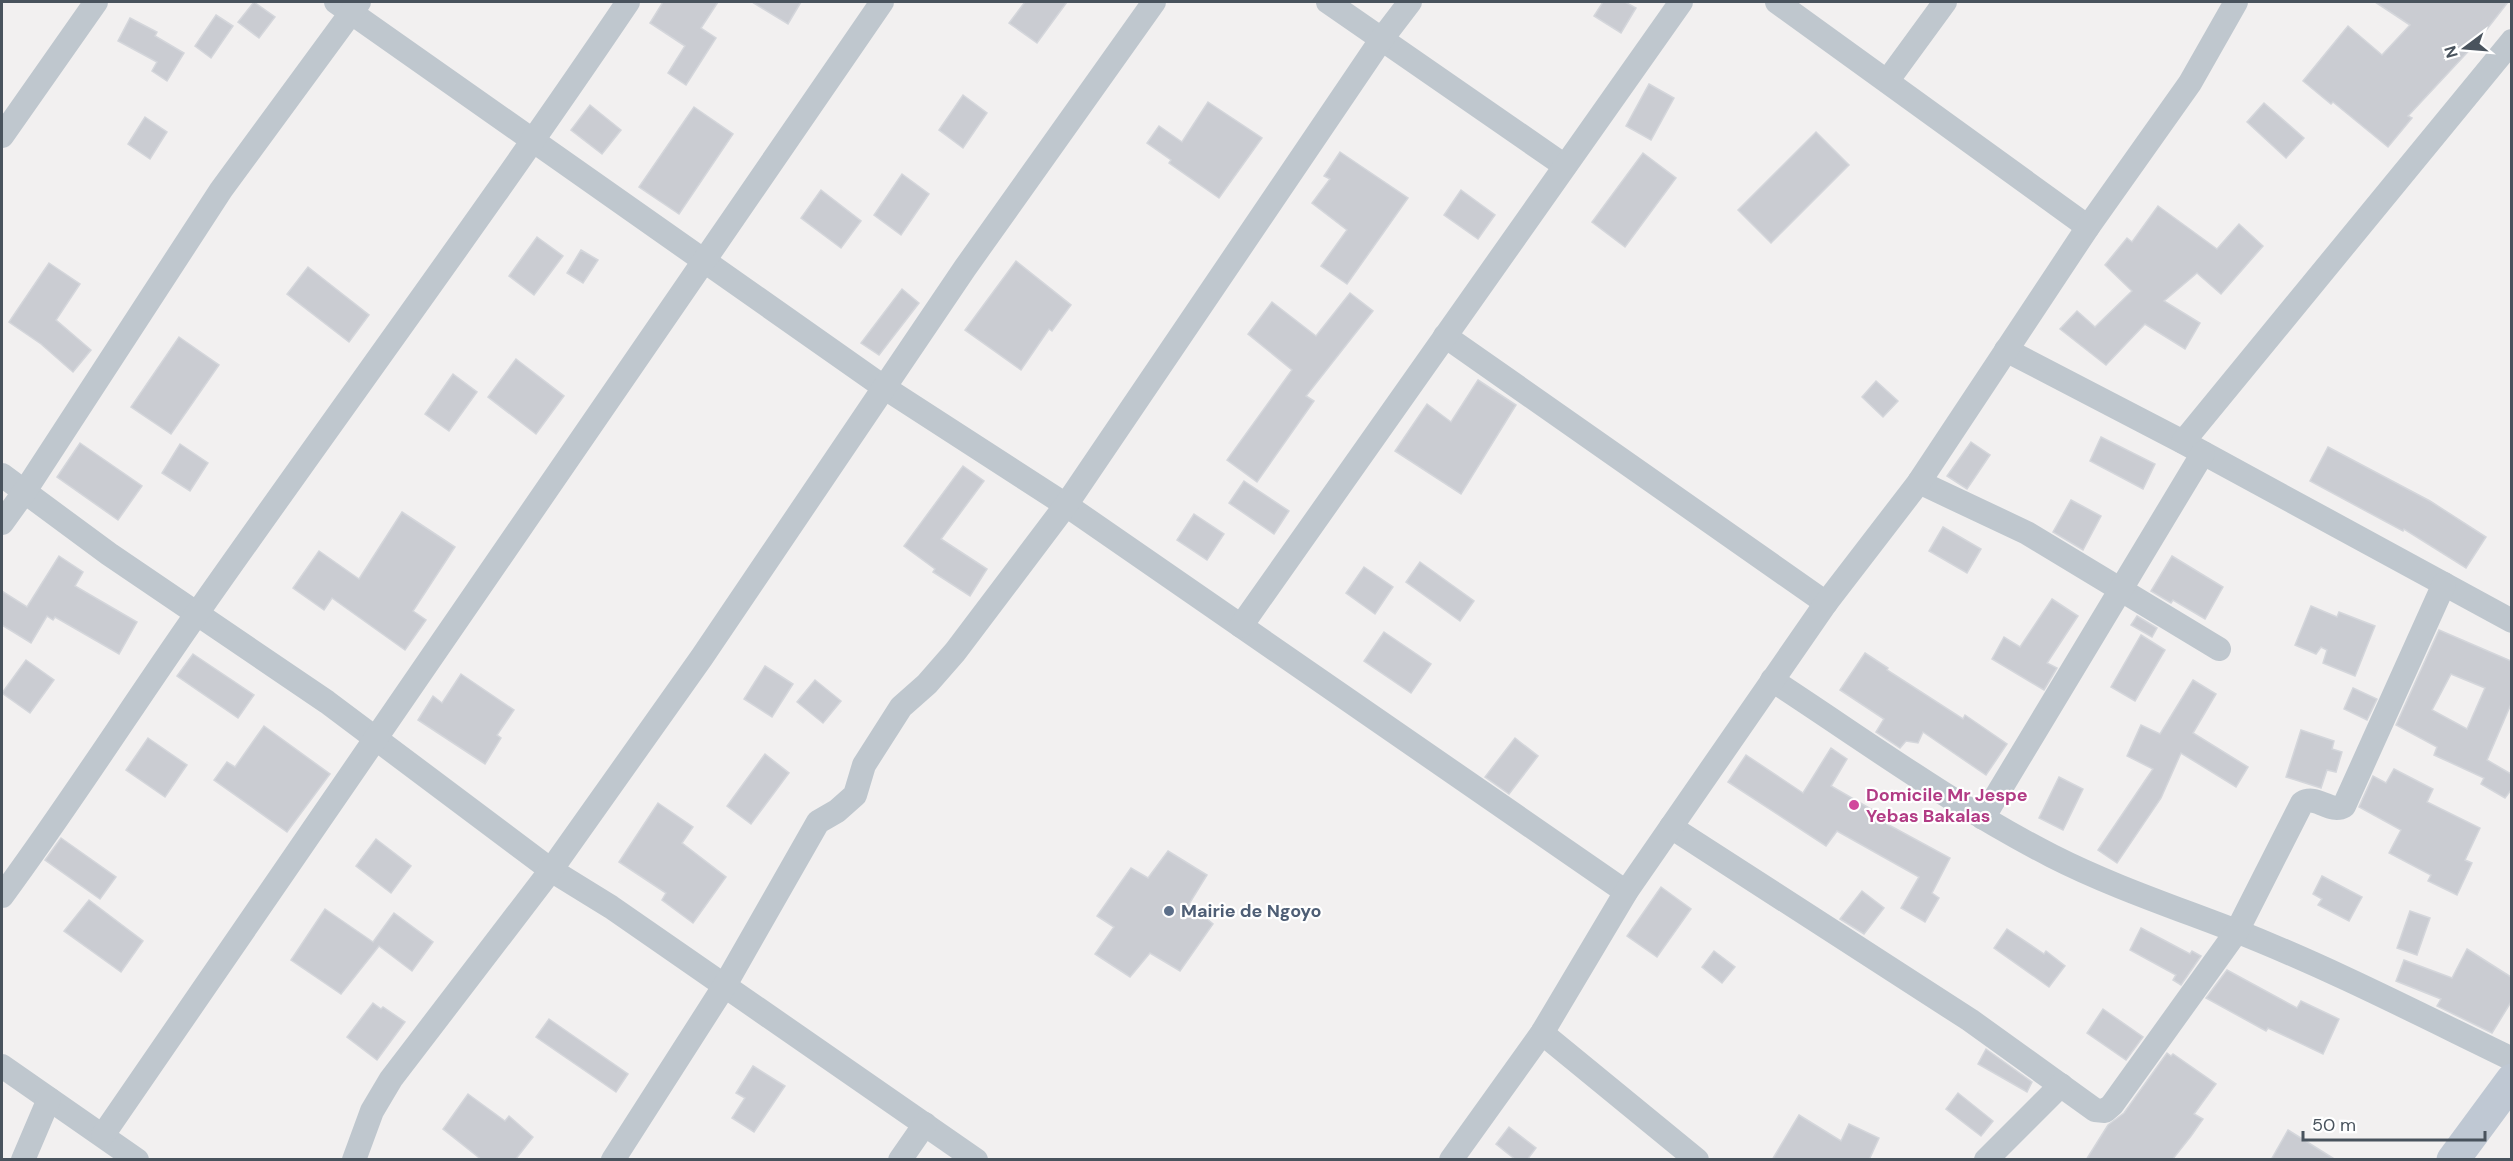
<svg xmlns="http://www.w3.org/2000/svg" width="2513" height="1161" viewBox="0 0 2513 1161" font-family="'DM Sans',sans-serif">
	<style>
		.building { fill: #caccd2; stroke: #d4d6db; stroke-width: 1.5; fill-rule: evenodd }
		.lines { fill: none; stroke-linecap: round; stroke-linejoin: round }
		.street { stroke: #bfc7ce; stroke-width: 24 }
		.secondary { stroke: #bfc8d3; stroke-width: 33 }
		.hotel-dot { fill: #d1479c; stroke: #fff; stroke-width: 2 }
		.service-dot { fill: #5c6f8a; stroke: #fff; stroke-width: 2 }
		.labels { text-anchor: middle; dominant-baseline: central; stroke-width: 4.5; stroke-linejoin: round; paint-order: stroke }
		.hotel-label { font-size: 18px; font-weight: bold; fill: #b23c85; stroke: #fff; text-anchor: start }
		.service-label { font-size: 18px; font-weight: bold; fill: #4e5e75; stroke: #fff; text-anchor: start }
	</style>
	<rect width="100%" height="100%" fill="#f2f0f0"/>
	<g class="building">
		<polygon points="254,2 275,17 259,38 238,22"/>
		<polygon points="663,2 718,2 701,28 716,38 686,85 668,73 685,46 650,23"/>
		<polygon points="752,2 801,2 788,24"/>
		<polygon points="1025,2 1067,2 1037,43 1009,23"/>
		<polygon points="1603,2 1625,2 1636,8 1621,33 1594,16"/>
		<polygon points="2375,2 2508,2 2477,42 2408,116 2412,118 2388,147 2333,102 2331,104 2303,81 2348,26 2382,55 2410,25"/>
		<polygon points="216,15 233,26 211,58 195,46"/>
		<polygon points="130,18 157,32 155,36 184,53 167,81 152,71 157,62 118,41"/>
		<polygon points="1649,84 1674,98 1651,140 1626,126"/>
		<polygon points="963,95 987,113 963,148 939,130"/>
		<polygon points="1208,102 1262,138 1219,198 1169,163 1171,160 1147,143 1159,126 1182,142"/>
		<polygon points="2264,103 2304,138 2286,158 2247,122"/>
		<polygon points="590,105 621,130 602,154 571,130"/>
		<polygon points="694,107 733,134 679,214 639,187"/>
		<polygon points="145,117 167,132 150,159 128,144"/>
		<polygon points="1816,132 1849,165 1771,243 1738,210"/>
		<polygon points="1340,152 1408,198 1347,284 1321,266 1347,230 1312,203 1330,179 1324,176"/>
		<polygon points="1643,153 1676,178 1625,247 1592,222"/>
		<polygon points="902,174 929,194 901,235 874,215"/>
		<polygon points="821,190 861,221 841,248 801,218"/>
		<polygon points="1461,190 1495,215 1478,239 1444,215"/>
		<polygon points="2158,206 2217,249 2239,224 2263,246 2221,294 2197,273 2164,301 2200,323 2185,349 2145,324 2106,365 2060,329 2077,311 2095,327 2132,291 2105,265 2127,238 2132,242"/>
		<polygon points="537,237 563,256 534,295 509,276"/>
		<polygon points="581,250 598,260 583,283 567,273"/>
		<polygon points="1016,261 1071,305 1052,331 1049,329 1021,370 965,330"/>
		<polygon points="49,263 80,284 56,320 91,350 73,372 41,344 9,322"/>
		<polygon points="308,267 369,315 349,342 287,294"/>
		<polygon points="902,289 919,303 879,355 861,343"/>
		<polygon points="1350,293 1373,311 1306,396 1314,401 1257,482 1227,460 1292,370 1248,334 1272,302 1316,336"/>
		<polygon points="179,337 219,365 171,434 131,407"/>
		<polygon points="516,359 564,396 536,434 488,397"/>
		<polygon points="453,374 477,392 449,431 425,414"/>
		<polygon points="1478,380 1516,405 1461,494 1395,451 1427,404 1451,422"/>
		<polygon points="1876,381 1898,401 1883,417 1862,397"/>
		<polygon points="2101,437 2155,464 2143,489 2090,461"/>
		<polygon points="1971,442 1990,455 1967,489 1947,476"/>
		<polygon points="80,443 142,486 118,520 57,477"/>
		<polygon points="180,444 208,463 190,491 162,473"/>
		<polygon points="2328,447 2430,501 2486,537 2466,568 2404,529 2403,531 2310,481"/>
		<polygon points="963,466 984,481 941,539 987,569 970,596 933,572 935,569 904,546"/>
		<polygon points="1244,481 1289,511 1274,534 1229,503"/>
		<polygon points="2071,500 2101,516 2083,550 2053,532"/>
		<polygon points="402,512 455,547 413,611 426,620 405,650 332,598 324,610 293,588 319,551 359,579"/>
		<polygon points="1194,514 1224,534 1207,560 1177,540"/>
		<polygon points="1943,527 1981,549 1967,573 1929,551"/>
		<polygon points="59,556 83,572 75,586 137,622 119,654 55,617 53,620 47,616 31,643 2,625 2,591 27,607"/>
		<polygon points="2172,556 2223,587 2205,619 2173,600 2171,603 2151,591"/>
		<polygon points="1420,562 1474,601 1460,621 1406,582"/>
		<polygon points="1364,567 1393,587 1375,614 1346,593"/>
		<polygon points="2052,599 2078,616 2047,663 2057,668 2044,690 1992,659 2004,637 2020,647"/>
		<polygon points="2311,606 2337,617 2339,612 2375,626 2355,676 2323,663 2327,650 2321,647 2316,654 2295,645"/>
		<polygon points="2137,616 2157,628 2152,637 2131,625"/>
		<path d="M2439 630 2511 661V704L2487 760 2511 774V790L2505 798 2481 784 2484 778 2434 755 2437 747 2396 725ZM2451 674 2485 688 2467 729 2432 710Z"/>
		<polygon points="1384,632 1431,664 1411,693 1364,661"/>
		<polygon points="2141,635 2165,650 2135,701 2111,687"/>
		<polygon points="1865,653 1888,668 1887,670 1963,719 1965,715 2007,744 1986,775 1923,732 1918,743 1906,741 1900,748 1876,732 1884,719 1840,690"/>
		<polygon points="193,654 254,695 238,718 177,676"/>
		<polygon points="26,660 54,680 30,713 2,693"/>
		<polygon points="765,666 793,684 772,717 744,699"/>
		<polygon points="461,674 514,710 497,735 501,738 485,764 418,720 433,696 442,703"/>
		<polygon points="815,680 841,701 823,723 797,702"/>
		<polygon points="2193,680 2216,694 2193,733 2248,767 2236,787 2181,753 2161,798 2117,863 2098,850 2153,769 2127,756 2141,725 2160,734"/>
		<polygon points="2353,688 2377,699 2367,720 2344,709"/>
		<polygon points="264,726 330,774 287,832 214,780 227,762 235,767"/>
		<polygon points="2301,730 2334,741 2332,749 2342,752 2336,772 2327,770 2321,788 2286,777"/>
		<polygon points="148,738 187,765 165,797 126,770"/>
		<polygon points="1515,738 1538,756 1509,794 1485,777"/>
		<polygon points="1831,748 1847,759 1831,786 1890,820 1887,824 1950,858 1932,893 1939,898 1925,922 1901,908 1919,877 1837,831 1826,846 1728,782 1746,755 1803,793"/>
		<polygon points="765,754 789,773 751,824 727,806"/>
		<polygon points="2394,769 2433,789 2427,802 2480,828 2465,860 2472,863 2457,895 2428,881 2431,875 2389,853 2401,830 2359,807 2373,776 2386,783"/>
		<polygon points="2059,777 2083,789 2063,830 2039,818"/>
		<polygon points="658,803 693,827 682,843 726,877 693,923 662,900 666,893 619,862"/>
		<polygon points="61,838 116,877 100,899 45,860"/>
		<polygon points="376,839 411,866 391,893 356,866"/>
		<polygon points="1168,851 1207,875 1189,904 1213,924 1180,971 1150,953 1130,977 1095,954 1114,927 1097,916 1131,868 1148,878"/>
		<polygon points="2322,876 2362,897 2349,921 2318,905 2322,899 2313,894"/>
		<polygon points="1661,887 1691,909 1657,957 1627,936"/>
		<polygon points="1862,891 1884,908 1864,934 1840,919"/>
		<polygon points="89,900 143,941 121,972 64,931"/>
		<polygon points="325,909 373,942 394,913 433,942 412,971 379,946 341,994 291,960"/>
		<polygon points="2410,911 2430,918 2417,955 2397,948"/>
		<polygon points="2141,928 2190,954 2192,951 2201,956 2181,985 2173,980 2176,975 2130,950"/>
		<polygon points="2007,929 2044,954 2046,951 2065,966 2049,987 1994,948"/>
		<polygon points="2467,949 2511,977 2511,1002 2492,1033 2437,1006 2441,999 2396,981 2404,960 2452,978"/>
		<polygon points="1714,951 1735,967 1722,983 1702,967"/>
		<polygon points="2227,970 2297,1008 2301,1001 2339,1019 2323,1054 2268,1028 2266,1031 2206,998"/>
		<polygon points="373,1003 381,1009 383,1007 405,1022 377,1060 347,1037"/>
		<polygon points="2103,1009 2143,1037 2126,1060 2087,1033"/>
		<polygon points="549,1019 628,1074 616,1092 536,1037"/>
		<polygon points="1986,1049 2032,1082 2027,1092 1978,1064"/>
		<polygon points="2167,1053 2171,1056 2173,1054 2216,1084 2194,1114 2203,1119 2191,1136 2172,1160 2086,1160 2108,1125 2124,1113"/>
		<polygon points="753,1066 785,1086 754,1132 732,1118 745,1098 736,1093"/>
		<polygon points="1958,1093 1993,1121 1981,1136 1946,1109"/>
		<polygon points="468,1094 505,1121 509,1116 533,1137 515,1160 482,1160 443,1129"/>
		<polygon points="1799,1115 1841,1141 1849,1124 1879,1138 1869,1160 1772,1160"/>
		<polygon points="1509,1127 1536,1148 1527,1160 1516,1160 1496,1144"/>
		<polygon points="2288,1130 2336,1160 2271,1160"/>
	</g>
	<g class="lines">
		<g class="street">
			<polyline points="336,2 885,388 1066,505 1626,892"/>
			<polyline points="1328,2 1565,166"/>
			<polyline points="1777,2 2088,227"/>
			<polyline points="1888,80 1945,2"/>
			<polyline points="2,136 96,2"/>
			<polyline points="1445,336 1826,603"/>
			<polyline points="2006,350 2183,442 2512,621"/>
			<polyline points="2183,442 2512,41"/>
			<polyline points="2,475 109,554 327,702 551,870 611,907 976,1160"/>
			<polyline points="1919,482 2027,533 2219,649"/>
			<polyline points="2,523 25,491 221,190 359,2"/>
			<polyline points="1241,626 1681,2"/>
			<path d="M1772 680C1864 740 1954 806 2052 856 2111 886 2174 907 2236 931 2330 968 2421 1015 2512 1059"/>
			<polyline points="1983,818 2203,453"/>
			<path d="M1671 827 1970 1020 2095 1110 2105 1111 2112 1105 2237 931 2302 803C2317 794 2330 814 2344 806L2444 584"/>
			<path d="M2 896C70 804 132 706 198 612 341 408 489 208 628 2"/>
			<polyline points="1542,1033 1697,1160"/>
			<polyline points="2,1066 137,1160"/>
			<polyline points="103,1135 882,2"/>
			<polyline points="23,1160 49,1099"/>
			<polyline points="354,1160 372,1111 391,1079 551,870 702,657 965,268 1154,2"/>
			<polyline points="613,1160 725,985 818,822 837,811 855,795 864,765 901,707 927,684 955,652 1066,505 1381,40 1410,2"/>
			<polyline points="900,1160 925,1124"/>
			<polyline points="1451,1160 1542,1033 1626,892 1826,603 1919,482 2088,227 2190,83 2236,2"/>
			<polyline points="1986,1160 2061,1085"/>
		</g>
		<polyline class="secondary" points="2453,1160 2512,1080"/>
	</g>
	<circle class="hotel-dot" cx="1854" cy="805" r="6"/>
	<circle class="service-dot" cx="1169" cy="911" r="6"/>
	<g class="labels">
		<g class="hotel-label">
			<text x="1866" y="795">Domicile Mr Jespe<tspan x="1866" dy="21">Yebas Bakalas</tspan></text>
		</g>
		<g class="service-label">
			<text x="1181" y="911">Mairie de Ngoyo</text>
		</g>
	</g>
	<rect width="2513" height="1161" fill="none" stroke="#49535d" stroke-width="6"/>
	<g transform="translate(2465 48) rotate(254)" stroke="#ffffff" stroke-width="4.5" paint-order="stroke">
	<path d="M0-4.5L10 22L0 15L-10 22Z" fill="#49535d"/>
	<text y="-9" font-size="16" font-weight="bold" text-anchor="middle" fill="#49535d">N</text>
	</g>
	<path d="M2303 1131v9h182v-9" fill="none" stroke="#49535d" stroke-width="3"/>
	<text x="2312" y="1131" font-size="18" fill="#49535d" stroke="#ffffff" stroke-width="4.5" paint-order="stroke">50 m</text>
</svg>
